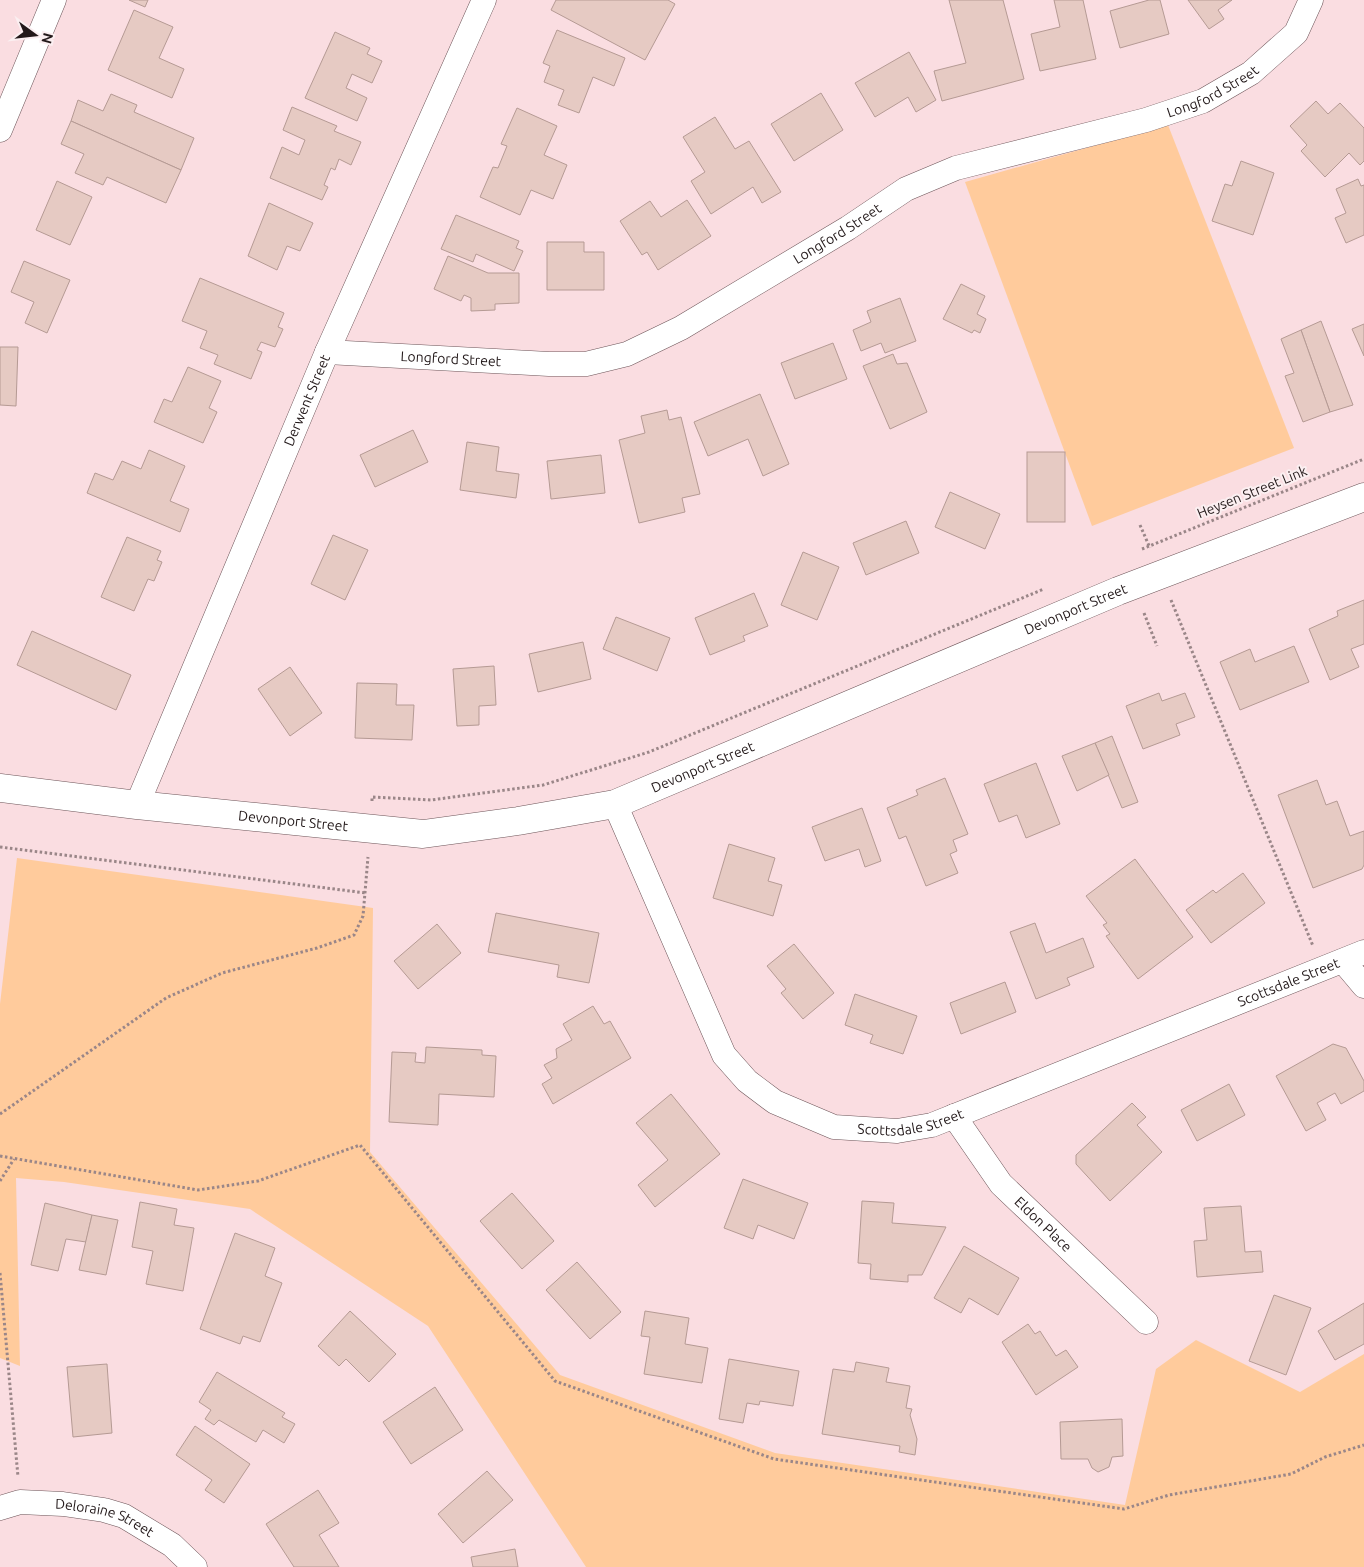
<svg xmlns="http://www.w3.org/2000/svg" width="1364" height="1567" viewBox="0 0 1364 1567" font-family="Ubuntu,sans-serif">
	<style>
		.green { fill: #ffcb9c }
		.building { fill: #e6cac3; stroke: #b59a94 }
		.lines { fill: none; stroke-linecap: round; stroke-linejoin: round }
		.street-casing { stroke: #6d5559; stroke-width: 25 }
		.secondary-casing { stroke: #6d5559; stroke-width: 29 }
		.path { stroke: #9a8688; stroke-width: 3; stroke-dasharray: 2.5 2.5; stroke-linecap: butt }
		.street { stroke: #fff; stroke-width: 24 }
		.secondary { stroke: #fff; stroke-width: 28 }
		.labels { text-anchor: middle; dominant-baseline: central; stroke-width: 4; stroke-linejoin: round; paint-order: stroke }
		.street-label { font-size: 14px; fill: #23191a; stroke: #fbeff1 }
	</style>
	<rect width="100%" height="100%" fill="#fadde1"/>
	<g class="green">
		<polygon points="1168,125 1294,448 1092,526 965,182"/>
		<polygon points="17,858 373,908 370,1152 560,1375 775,1453 1125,1505 1156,1369 1196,1340 1300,1392 1364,1354 1364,1567 586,1567 428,1326 250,1209 64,1182 16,1178 20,1366 0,1358 0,1004"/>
	</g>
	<g class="building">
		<polygon points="129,0 148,0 145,7"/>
		<polygon points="556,0 668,0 675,4 645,60 551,10"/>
		<polygon points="949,0 1003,0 1024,79 942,101 934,71 966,63"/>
		<polygon points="1054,0 1083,0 1096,59 1040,71 1031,34 1060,27"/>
		<polygon points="1149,0 1160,0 1169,34 1120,48 1110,11"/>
		<polygon points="1188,0 1232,0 1218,10 1224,19 1209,29"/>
		<polygon points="134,10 173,27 159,58 184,69 172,98 108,70"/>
		<polygon points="557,30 625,58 614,86 593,77 579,113 558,105 564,90 544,82 550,66 543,63"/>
		<polygon points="335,32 370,48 367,54 382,61 372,83 352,74 346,88 367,98 357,121 305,98"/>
		<polygon points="909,52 936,100 916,112 908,97 875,117 855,83"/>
		<polygon points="821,93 843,130 794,161 771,124"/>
		<polygon points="111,94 137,105 134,112 194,138 181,170 71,121 78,100 103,111"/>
		<polygon points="1316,101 1328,114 1340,103 1364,128 1364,161 1360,165 1349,153 1325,177 1301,151 1307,145 1290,126"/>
		<polygon points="292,107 337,126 334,131 361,142 351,165 339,159 335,170 331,168 324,185 328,187 322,200 270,178 282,147 299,155 305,140 283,130"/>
		<polygon points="517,108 557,126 544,155 567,165 553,199 531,190 520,215 480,197 493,167 498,168 507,146 501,144"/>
		<polygon points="715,117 735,149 749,141 781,192 762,203 753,187 711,214 691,181 705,172 683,137"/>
		<polygon points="71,121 181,170 166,203 107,177 103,185 75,173 84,154 61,144"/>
		<polygon points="1241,161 1274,173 1253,235 1212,221 1225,184 1232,186"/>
		<polygon points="1358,179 1361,186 1364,185 1364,235 1346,243 1335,218 1346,213 1336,189"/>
		<polygon points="57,181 92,197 70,245 36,230"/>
		<polygon points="687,200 711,236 658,270 647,252 642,255 620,221 650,201 661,217"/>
		<polygon points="269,203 313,223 300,251 287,246 277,270 248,256"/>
		<polygon points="456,215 519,241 516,248 523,251 514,271 476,254 473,262 441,249"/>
		<polygon points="547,242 584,242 584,252 604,252 604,290 547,290"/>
		<polygon points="448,256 488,273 519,273 519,303 495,304 495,310 471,311 471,298 464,295 461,301 434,289"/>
		<polygon points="24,261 70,280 47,333 25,323 34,302 11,292"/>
		<polygon points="200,278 284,313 278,327 283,329 275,347 261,342 257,350 262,352 251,379 214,364 218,355 200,348 207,331 182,321"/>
		<polygon points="961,284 985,296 977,314 986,319 980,333 974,330 972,333 943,319"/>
		<polygon points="900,298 916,341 885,353 881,343 861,351 853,330 871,322 867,311"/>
		<polygon points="1321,321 1353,405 1330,412 1301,330"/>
		<polygon points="1364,324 1364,356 1352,329"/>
		<polygon points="1301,330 1330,412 1303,422 1285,376 1294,373 1281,339"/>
		<polygon points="833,343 847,379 795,399 781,363"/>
		<polygon points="0,347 18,347 16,406 0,405"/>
		<polygon points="893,354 897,364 907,363 927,412 890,429 863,366"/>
		<polygon points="188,367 221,381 209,408 217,412 203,443 154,422 164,399 172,402"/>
		<polygon points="760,394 789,464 763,476 748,439 708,456 694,422"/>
		<polygon points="667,410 669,420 681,417 700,494 682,498 685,512 639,523 619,440 645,433 641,416"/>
		<polygon points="413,430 428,462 375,487 360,455"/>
		<polygon points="467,442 499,447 496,471 519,474 516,498 460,490"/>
		<polygon points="149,450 185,466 170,501 189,509 180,532 87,493 95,473 113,480 122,461 141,469"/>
		<rect x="1027" y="452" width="38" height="70"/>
		<polygon points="601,455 605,493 551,499 547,461"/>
		<polygon points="950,492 1000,514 985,549 935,527"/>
		<polygon points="906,521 919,553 866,575 853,543"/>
		<polygon points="333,535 368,550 345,600 311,584"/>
		<polygon points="127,537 161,551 157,560 162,562 154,581 148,579 134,611 101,597"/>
		<polygon points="803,552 839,567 817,620 781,605"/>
		<polygon points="754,593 768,626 743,636 745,641 710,655 695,618"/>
		<polygon points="1364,600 1364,644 1351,649 1359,667 1330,680 1309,629 1338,616 1337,611"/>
		<polygon points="616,617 670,638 657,671 603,649"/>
		<polygon points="32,631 131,675 116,710 17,665"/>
		<polygon points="583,642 591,679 538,692 529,654"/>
		<polygon points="1294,646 1309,682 1240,710 1220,662 1250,649 1255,662"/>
		<polygon points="494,666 496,705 479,706 479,725 457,726 453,669"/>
		<polygon points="290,667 322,713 290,736 258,689"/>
		<polygon points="357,683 397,684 396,705 414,705 412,740 355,738"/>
		<polygon points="1159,693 1162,701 1185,693 1195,717 1176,724 1180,735 1143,749 1126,706"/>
		<polygon points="1112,736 1138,802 1122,808 1095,743"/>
		<polygon points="1095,743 1109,775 1077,791 1062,756"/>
		<polygon points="1036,763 1060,824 1026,838 1017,815 999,822 984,784"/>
		<polygon points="945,778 968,834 953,840 957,851 950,854 958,873 926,886 906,836 899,839 887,808 918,795 916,790"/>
		<polygon points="1317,780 1326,805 1337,801 1350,836 1364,831 1364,865 1362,869 1313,888 1278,795"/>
		<polygon points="862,808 881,861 865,867 859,849 825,861 812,827"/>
		<polygon points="729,844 775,858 768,881 782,885 773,916 713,898"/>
		<polygon points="1135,859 1193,937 1138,979 1106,936 1110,934 1103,925 1107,923 1086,896"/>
		<polygon points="1243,873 1265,903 1211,943 1186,910 1213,890 1216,893"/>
		<polygon points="496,913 599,933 589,983 557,977 559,965 488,952"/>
		<polygon points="1035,923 1046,953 1083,938 1094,967 1067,978 1070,985 1036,999 1010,932"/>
		<polygon points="437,924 461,953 418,989 394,961"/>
		<polygon points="794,944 834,993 803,1019 781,993 786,989 767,966"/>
		<polygon points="1005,982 1016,1012 961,1034 950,1003"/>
		<polygon points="855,994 917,1016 903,1054 870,1043 873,1035 845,1025"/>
		<polygon points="593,1006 604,1024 610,1021 631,1058 553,1104 542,1084 552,1078 544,1065 557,1058 556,1049 572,1040 563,1024"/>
		<polygon points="1333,1044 1346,1048 1364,1081 1364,1091 1341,1104 1335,1093 1317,1103 1326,1120 1306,1131 1276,1076"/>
		<polygon points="426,1047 482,1050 482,1055 496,1056 494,1097 439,1094 438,1125 389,1122 392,1052 416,1053 415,1062 425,1063"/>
		<polygon points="1229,1084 1245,1115 1197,1141 1181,1110"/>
		<polygon points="671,1094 720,1154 655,1207 638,1185 668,1160 636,1123"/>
		<polygon points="1132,1103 1146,1117 1137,1125 1162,1152 1110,1201 1076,1164 1076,1155"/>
		<polygon points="743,1179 808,1203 794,1239 758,1225 753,1239 724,1228"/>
		<polygon points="512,1193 554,1241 522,1269 480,1221"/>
		<polygon points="862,1201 894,1203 892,1223 946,1227 922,1275 908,1275 908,1282 870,1279 871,1264 858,1263"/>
		<polygon points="140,1202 177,1209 174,1225 194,1228 183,1291 146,1284 153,1251 132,1247"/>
		<polygon points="45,1203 92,1215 86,1242 66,1239 58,1271 31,1265"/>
		<polygon points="1241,1206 1245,1252 1261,1251 1263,1272 1197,1277 1194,1241 1207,1240 1204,1208"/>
		<polygon points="92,1215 118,1220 106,1275 79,1270"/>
		<polygon points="235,1233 275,1248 265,1276 282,1283 260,1342 243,1336 240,1344 200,1329"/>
		<polygon points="964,1246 1019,1278 998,1315 969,1298 961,1313 934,1298"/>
		<polygon points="577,1262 621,1312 590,1339 546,1290"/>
		<polygon points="1274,1295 1311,1308 1286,1375 1249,1361"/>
		<polygon points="1364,1303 1364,1344 1335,1360 1318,1331"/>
		<polygon points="350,1311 396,1354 369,1382 346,1359 339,1366 318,1346"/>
		<polygon points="645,1311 689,1318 685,1344 708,1348 702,1383 644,1374 650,1337 641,1336"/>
		<polygon points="1028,1324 1035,1334 1040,1331 1056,1356 1066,1350 1078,1367 1036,1395 1002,1342"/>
		<polygon points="729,1359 799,1371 793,1406 760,1401 759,1405 747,1403 743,1423 719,1419"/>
		<polygon points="856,1362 889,1368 886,1382 910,1386 906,1408 912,1409 910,1415 917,1439 915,1455 899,1452 900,1446 822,1434 833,1369 854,1372"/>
		<polygon points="107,1364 112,1433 73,1437 67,1367"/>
		<polygon points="217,1372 285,1413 282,1417 295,1424 284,1443 263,1430 256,1442 219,1420 214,1425 205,1419 211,1410 199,1402"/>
		<polygon points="435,1387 463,1430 411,1464 383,1422"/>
		<polygon points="1122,1419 1123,1456 1112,1457 1109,1467 1098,1472 1092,1468 1088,1459 1061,1459 1060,1422"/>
		<polygon points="195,1426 250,1464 224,1503 205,1490 212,1480 176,1455"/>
		<polygon points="487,1471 513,1500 463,1543 438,1514"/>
		<polygon points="318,1490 339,1523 319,1535 339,1567 294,1567 266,1524"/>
		<polygon points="515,1549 518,1567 473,1567 471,1557"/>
	</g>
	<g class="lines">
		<defs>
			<g id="street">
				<polyline points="0,130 54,0"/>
				<path id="s1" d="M327 352 549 364H586L627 354 681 328 848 228 906 189 956 168 1146 120 1203 101 1251 73 1296 33 1311 0"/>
				<path id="s2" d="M615 804 724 1055 747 1081 775 1102 834 1127 897 1131 932 1125 1364 952"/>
				<path id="s3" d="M137 805 327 352 484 0"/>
				<polyline points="1343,961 1364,986"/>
				<path id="s4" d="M954 1116 1001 1184 1146 1322"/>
				<path id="s5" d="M0 1508 20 1502 63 1504 104 1510 124 1516 172 1545 195 1567"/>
			</g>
			<g id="secondary">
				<path id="s6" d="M0 788 137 805 423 834 518 821 615 804 1118 591 1364 497"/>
			</g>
		</defs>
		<use href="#street" class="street-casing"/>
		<use href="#secondary" class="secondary-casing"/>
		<g class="path">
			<polyline points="1140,525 1150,548"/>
			<polyline points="1142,549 1364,459"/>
			<polyline points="1171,600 1313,946"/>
			<polyline points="1144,613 1157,646"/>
			<polyline points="372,801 372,797 431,800 543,785 649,752 1044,589"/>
			<polyline points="0,847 366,893"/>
			<polyline points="0,1114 166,998 222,973 317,948 354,935 363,916 368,857"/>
			<polyline points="0,1156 198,1190 258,1181 360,1145 555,1381 774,1459 1124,1509 1169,1495 1291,1474 1325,1457 1364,1445"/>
			<polyline points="0,1181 14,1159"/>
			<polyline points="0,1273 18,1477"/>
		</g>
		<use href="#street" class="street"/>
		<use href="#secondary" class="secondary"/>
	</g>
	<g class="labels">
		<g class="street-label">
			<text stroke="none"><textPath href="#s1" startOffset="949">Longford Street</textPath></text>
			<text stroke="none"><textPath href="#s1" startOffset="544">Longford Street</textPath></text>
			<text stroke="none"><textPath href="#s1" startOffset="124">Longford Street</textPath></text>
			<text stroke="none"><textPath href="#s3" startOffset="439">Derwent Street</textPath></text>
			<text transform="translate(1252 492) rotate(-22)">Heysen Street Link</text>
			<text stroke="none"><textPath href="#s6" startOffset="1120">Devonport Street</textPath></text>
			<text stroke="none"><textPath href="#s6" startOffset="715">Devonport Street</textPath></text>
			<text stroke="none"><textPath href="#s6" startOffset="295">Devonport Street</textPath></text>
			<text stroke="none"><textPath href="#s2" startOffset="890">Scottsdale Street</textPath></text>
			<text stroke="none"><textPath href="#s2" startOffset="485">Scottsdale Street</textPath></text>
			<text stroke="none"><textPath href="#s4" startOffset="141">Eldon Place</textPath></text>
			<text stroke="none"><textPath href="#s5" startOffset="108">Deloraine Street</textPath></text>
		</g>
	</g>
	<g transform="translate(35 35) rotate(105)" stroke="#fbeff1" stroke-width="4" paint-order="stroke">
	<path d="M0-4L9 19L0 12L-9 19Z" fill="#23191a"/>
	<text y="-8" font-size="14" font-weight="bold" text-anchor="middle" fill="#23191a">N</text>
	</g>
</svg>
